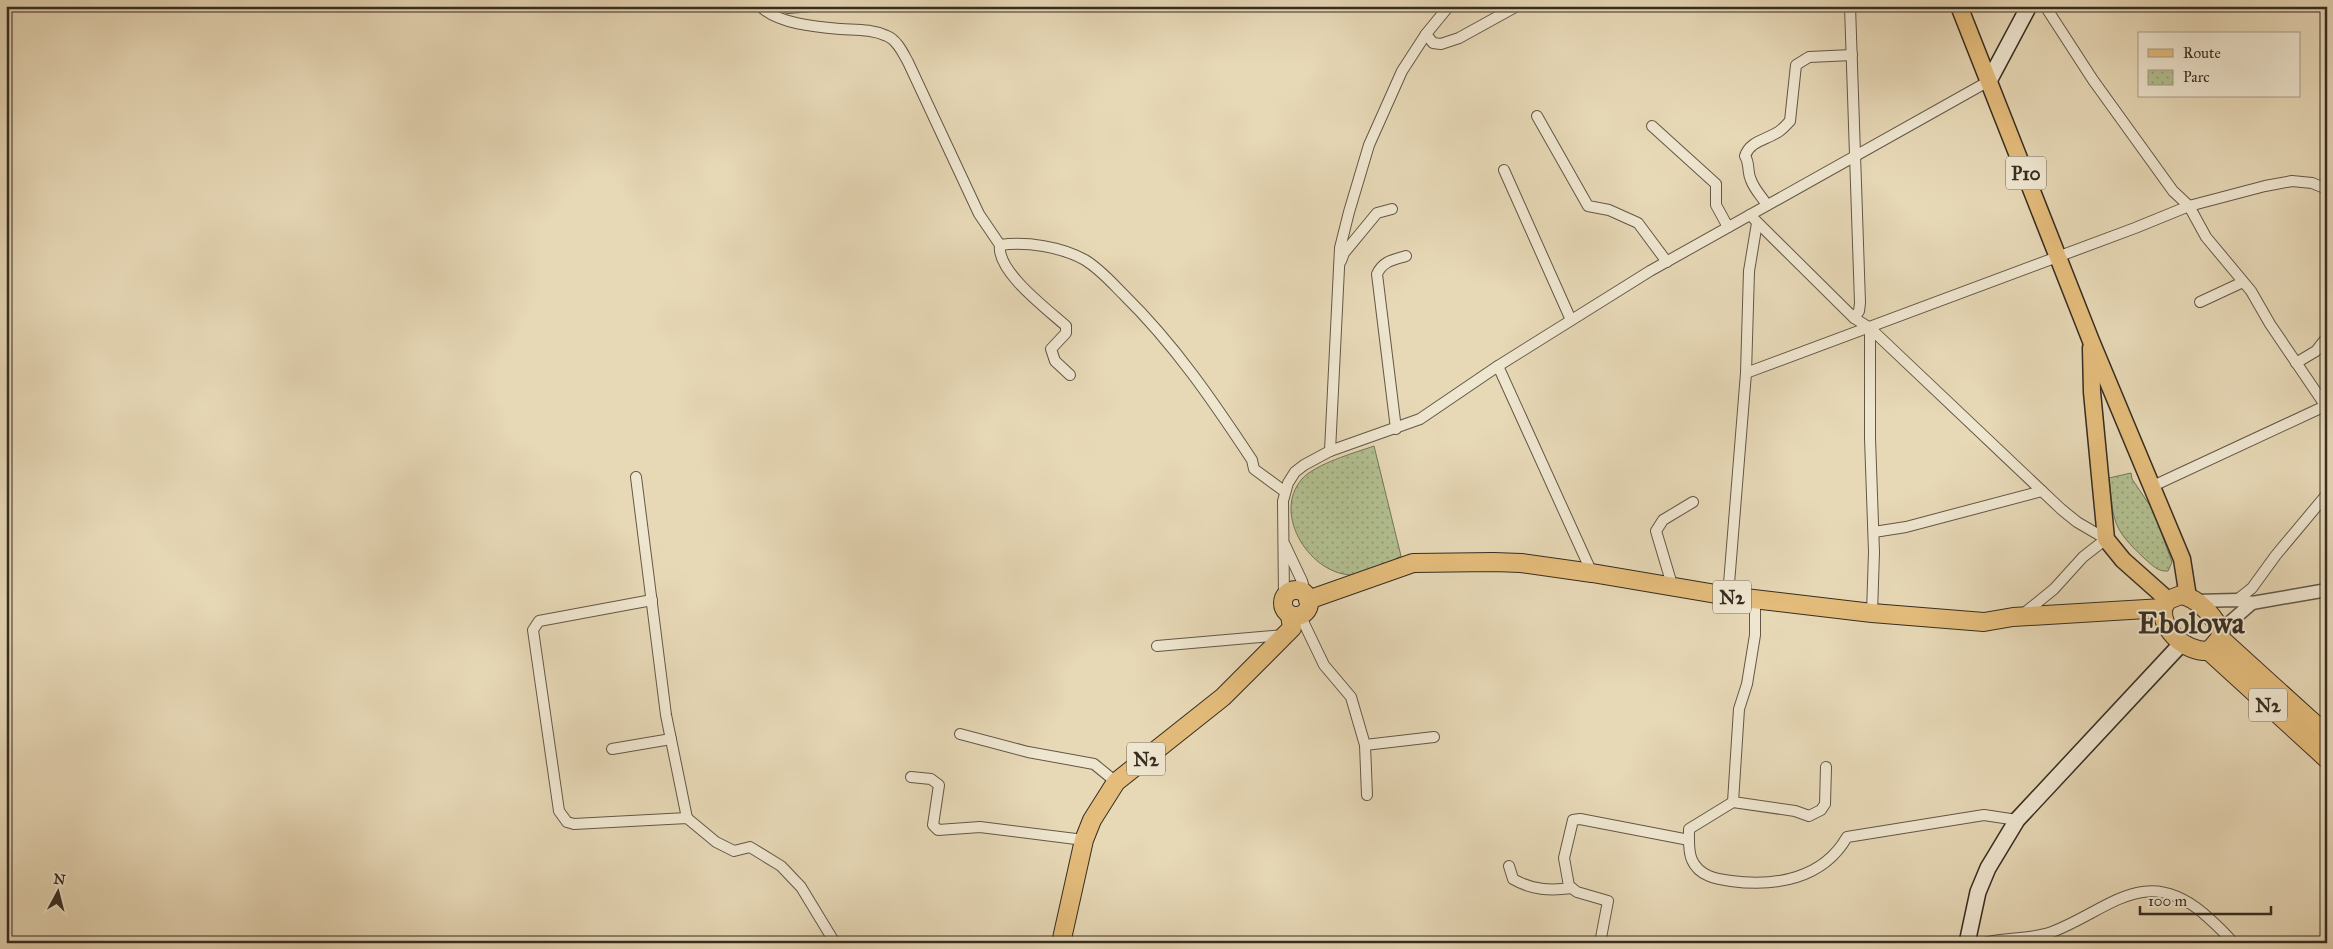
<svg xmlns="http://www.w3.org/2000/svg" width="2333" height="949" viewBox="0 0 2333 949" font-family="'IM FELL Great Primer',serif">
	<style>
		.park { fill: url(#park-dots); stroke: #747658 }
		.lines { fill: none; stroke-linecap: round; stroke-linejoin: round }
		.minor-casing { stroke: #625846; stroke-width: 12 }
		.tertiary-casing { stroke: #625846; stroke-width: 15 }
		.secondary-casing { stroke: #362d21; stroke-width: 18 }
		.primary-casing { stroke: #362d21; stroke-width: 19 }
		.trunk-casing { stroke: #362d21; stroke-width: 20 }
		.minor { stroke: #efe6d0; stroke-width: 10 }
		.tertiary { stroke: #efe6d0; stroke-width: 12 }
		.secondary { stroke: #efe6d0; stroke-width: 15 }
		.primary { stroke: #e4bc7b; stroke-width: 16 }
		.trunk { stroke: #e4bc7b; stroke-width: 18 }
		.labels { text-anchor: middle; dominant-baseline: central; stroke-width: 4; stroke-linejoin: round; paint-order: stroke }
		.shield { fill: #efe6d0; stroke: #6e6456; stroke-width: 1 }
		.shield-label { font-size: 19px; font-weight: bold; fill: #362d21 }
		.town-label { font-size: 30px; font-weight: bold; fill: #362d21; stroke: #efe6d0 }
	</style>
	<defs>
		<pattern id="park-dots" width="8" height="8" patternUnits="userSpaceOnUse" patternTransform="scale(1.25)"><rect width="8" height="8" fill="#b2bf90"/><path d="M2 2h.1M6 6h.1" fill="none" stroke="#929c75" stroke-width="1.8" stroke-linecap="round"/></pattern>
	</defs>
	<rect width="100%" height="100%" fill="#e7d8b6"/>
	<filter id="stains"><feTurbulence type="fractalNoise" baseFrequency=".004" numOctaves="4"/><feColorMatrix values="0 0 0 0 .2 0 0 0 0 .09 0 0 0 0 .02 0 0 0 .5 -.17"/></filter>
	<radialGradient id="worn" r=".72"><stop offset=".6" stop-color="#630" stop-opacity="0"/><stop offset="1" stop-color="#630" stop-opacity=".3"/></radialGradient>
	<g class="park">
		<path d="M1374 446 1401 556C1388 563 1370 574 1355 575 1311 577 1271 514 1302 479 1315 464 1354 453 1374 446Z"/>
		<path d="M2131 473 2132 479 2153 510 2172 562 2168 571C2158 572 2152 565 2145 559 2111 527 2114 522 2109 478Z"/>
	</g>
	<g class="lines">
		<defs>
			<g id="minor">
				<path d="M760 6C778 24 817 27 841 29 856 30 872 29 887 36 897 40 903 53 908 62L979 214 1000 245C996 271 1047 309 1066 326V333L1051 349 1055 361 1070 375"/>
				<polyline points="1850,6 1860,303 1859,311 1854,318"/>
				<polyline points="2045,6 2093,80 2173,191 2189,206 2206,237 2251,291 2270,324 2327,408"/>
				<polyline points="788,8 812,6"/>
				<polyline points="1426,34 1433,43 1441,44 1459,38 1517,6"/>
				<polyline points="1537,116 1588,206 1609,210 1638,223 1667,262"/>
				<polyline points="1652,126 1716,184 1716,205 1728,227"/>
				<polyline points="1504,170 1571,320"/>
				<path d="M1767 205C1762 197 1754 189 1751 180 1747 172 1750 164 1745 156 1750 141 1766 140 1778 132 1782 130 1786 125 1790 121L1796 65 1809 57 1852 55"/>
				<polyline points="1750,215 1854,318 1870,328 2061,509 2077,522 2106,539 2083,557 2054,589 2022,615"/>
				<path d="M1000 245C1026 241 1062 247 1085 260 1100 269 1112 283 1124 295 1174 344 1213 401 1252 460L1254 469 1284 491"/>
				<polyline points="1341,261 1344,253 1377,213 1392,209"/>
				<polyline points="2200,302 2243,282"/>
				<polyline points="1870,328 1870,438 1874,552 1872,613"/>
				<polyline points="2296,363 2316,351 2327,337"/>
				<polyline points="1498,366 1592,573"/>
				<polyline points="1746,373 2135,228 2189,206 2265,186 2292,181 2312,183 2327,189"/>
				<path d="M1396 429 1377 274C1383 261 1393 260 1406 256"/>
				<polyline points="1330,451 1340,248 1349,212 1369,145 1402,71 1426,34 1449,6"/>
				<polyline points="636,477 666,715 687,818"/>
				<polyline points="2153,486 2325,406"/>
				<polyline points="1874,532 1906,527 2042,491"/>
				<polyline points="1285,545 1302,581 1306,595"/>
				<polyline points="1673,588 1656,531 1663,520 1693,502"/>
				<polyline points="1728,596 1746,373 1749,271 1757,223"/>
				<polyline points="1284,597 1283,501 1288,483 1295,472 1304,465 1330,451 1420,419 1498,366 1650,271 1989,81"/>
				<polyline points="652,600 539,621 533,630 559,811 567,822 574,824 687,818 716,842 734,851 750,847 781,866 801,887 835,943"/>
				<polyline points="2237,600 2252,588 2276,555 2327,494"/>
				<polyline points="1300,615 1324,665 1351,697 1365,745 1367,795"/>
				<polyline points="1157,646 1284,635"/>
				<polyline points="960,734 1028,752 1094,764 1116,782"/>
				<polyline points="1365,745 1434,737"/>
				<polyline points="612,749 671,739"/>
				<path d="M1826 767 1825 804 1821 810 1809 816 1795 811 1733 802 1689 829C1689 838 1688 852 1692 860 1699 876 1716 879 1731 881 1775 887 1823 879 1847 837L1984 815 2017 820"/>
				<polyline points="911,777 931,779 939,785 933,825 938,830 980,827 1084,840"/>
				<polyline points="1733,802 1739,709 1747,684 1755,635 1755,600"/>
				<path d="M1509 866 1513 879C1532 890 1550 891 1572 888"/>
				<polyline points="1600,943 1608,901 1577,892 1569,886 1564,858 1573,820 1580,819 1689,840"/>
				<path d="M1984 943C2006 937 2030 940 2052 932 2109 910 2144 864 2203 913 2213 922 2225 932 2233 943"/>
			</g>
			<g id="tertiary">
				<polyline points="2196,601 2237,600 2252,603 2327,590"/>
				<polyline points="2221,630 2252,603"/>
			</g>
			<g id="secondary">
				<polyline points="1989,81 2029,6"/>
				<polyline points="1967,943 1978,892 1988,868 2017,820 2182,643"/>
			</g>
			<g id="primary">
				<polyline points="1959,6 2091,341 2182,559 2188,597"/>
				<polyline points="2091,348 2092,392 2106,539 2123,560 2168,600"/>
			</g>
			<g id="trunk">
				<circle cx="1296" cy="603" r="13"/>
				<path d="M2181 595C2200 599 2212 615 2221 630L2220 638 2209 651C2186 652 2161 631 2163 608L2168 600Z"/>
				<polyline points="1308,600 1413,563 1494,562 1521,563 1592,573 1728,596 1872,613 1984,622 2013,617 2163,608"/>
				<polyline points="2220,638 2327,735"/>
				<polyline points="2209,651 2327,759"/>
				<polyline points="1061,943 1084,840 1092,820 1116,782 1223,697 1292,628 1290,615"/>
			</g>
		</defs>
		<use href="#minor" class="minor-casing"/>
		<use href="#tertiary" class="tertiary-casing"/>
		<use href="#secondary" class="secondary-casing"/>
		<use href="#primary" class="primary-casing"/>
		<use href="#trunk" class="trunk-casing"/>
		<use href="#minor" class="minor"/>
		<use href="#tertiary" class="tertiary"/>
		<use href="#secondary" class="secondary"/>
		<use href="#primary" class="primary"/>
		<use href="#trunk" class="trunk"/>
	</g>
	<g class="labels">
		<g class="shield">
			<rect x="2006" y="156.5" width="40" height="33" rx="4"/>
			<rect x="1713" y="580.5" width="38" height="33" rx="4"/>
			<rect x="2249" y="688.5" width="38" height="33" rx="4"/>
			<rect x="1127" y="742.5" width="38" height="33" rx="4"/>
		</g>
		<g class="shield-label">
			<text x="2026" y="173">P10</text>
			<text x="1732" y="597">N2</text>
			<text x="2268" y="705">N2</text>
			<text x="1146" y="759">N2</text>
		</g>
		<g class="town-label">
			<text x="2191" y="623">Ebolowa</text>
		</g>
	</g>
	<rect width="2333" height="949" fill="none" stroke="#e7d8b6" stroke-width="25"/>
	<rect x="8" y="8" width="2318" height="934" fill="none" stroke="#362d21" stroke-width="2.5"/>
	<rect x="12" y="12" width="2308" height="924" fill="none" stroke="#362d21"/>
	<rect x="2138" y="32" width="162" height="65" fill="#efe6d0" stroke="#a59c8a"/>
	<rect x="2148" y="49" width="25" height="8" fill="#e4bc7b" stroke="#a59c8a"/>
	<text x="2183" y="58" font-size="15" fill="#362d21">Route</text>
	<rect x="2148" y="70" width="25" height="15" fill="url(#park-dots)" stroke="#a59c8a"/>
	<text x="2183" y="82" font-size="15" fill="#362d21">Parc</text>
	<g transform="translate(58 892) rotate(7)" stroke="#efe6d0" stroke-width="4" paint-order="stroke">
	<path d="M0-4L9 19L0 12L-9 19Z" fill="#362d21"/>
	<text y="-8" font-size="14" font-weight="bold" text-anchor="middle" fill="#362d21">N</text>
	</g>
	<path d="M2140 906v8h131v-8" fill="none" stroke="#362d21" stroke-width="2.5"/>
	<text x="2148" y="906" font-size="15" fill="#362d21" stroke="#efe6d0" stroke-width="4" paint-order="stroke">100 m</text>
	<rect width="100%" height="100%" filter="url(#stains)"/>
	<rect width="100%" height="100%" fill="url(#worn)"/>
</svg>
